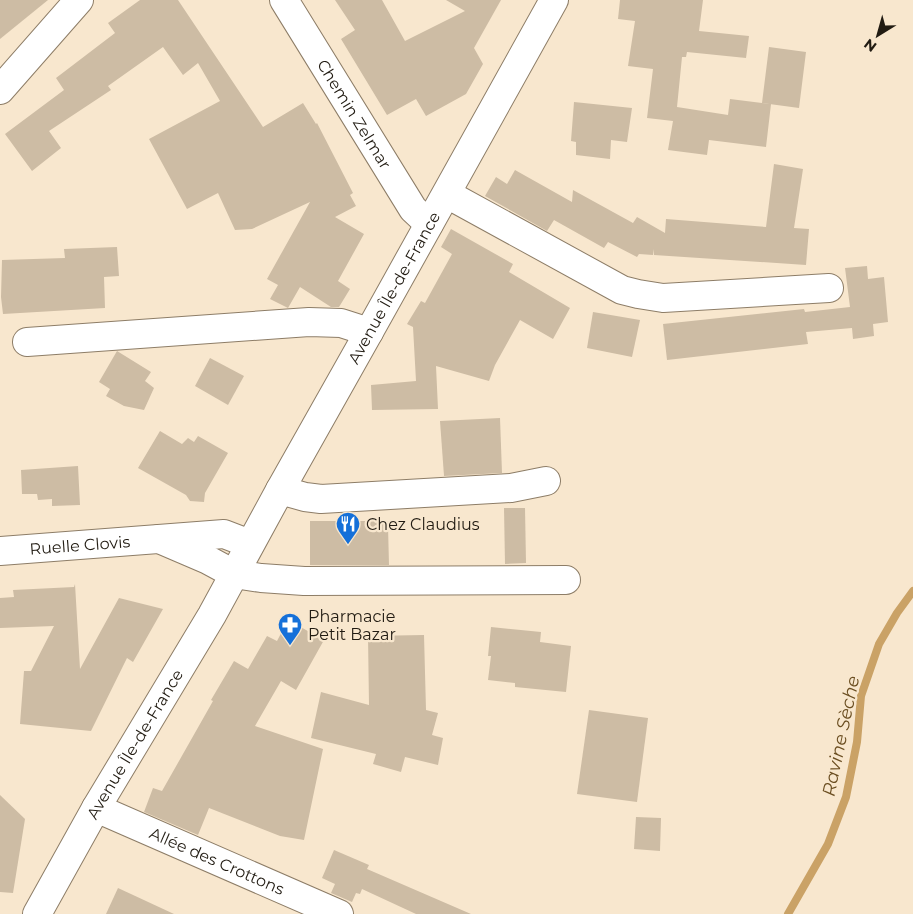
<svg xmlns="http://www.w3.org/2000/svg" width="913" height="914" viewBox="0 0 913 914" font-family="Montserrat,sans-serif">
	<style>
		.lines { fill: none; stroke-linecap: round; stroke-linejoin: round }
		.stream { stroke: #caa266; stroke-width: 8 }
		.building { fill: #cdbca4 }
		.minor-casing { stroke: #8d7d67; stroke-width: 30 }
		.minor { stroke: #fff; stroke-width: 28 }
		.labels { text-anchor: middle; dominant-baseline: central; stroke-width: 4.5; stroke-linejoin: round; paint-order: stroke }
		.street-label { font-size: 16px; fill: #211b12; stroke: #f8e7ce }
		.poi-label { font-size: 16px; fill: #211b12; stroke: #f8e7ce; text-anchor: start }
		.water-label { font-size: 18px; font-style: italic; fill: #6b4e21; stroke: #f8e7ce }
	</style>
	<rect width="100%" height="100%" fill="#f8e7ce"/>
	<g class="lines">
		<polyline class="stream" points="788,914 828,844 846,797 857,742 861,696 879,644 897,613 913,591"/>
	</g>
	<g class="building">
		<polygon points="0,0 48,0 0,39"/>
		<polygon points="140,0 178,0 263,127 303,103 316,124 317,123 353,193 350,195 356,206 335,217 364,234 338,281 350,289 339,307 331,307 300,287 288,308 270,299 278,285 267,279 310,202 252,229 235,230 218,193 187,209 149,139 220,101 198,63 183,75 163,47 108,86 111,90 49,131 61,148 32,171 5,134 64,90 56,78 115,33 108,23"/>
		<polygon points="335,0 382,0 405,41 465,11 446,0 501,0 474,48 483,64 466,94 426,116 416,99 387,115 341,39 355,30"/>
		<polygon points="620,0 703,0 699,31 749,36 746,58 687,52 686,57 682,57 677,107 728,115 730,99 771,104 766,147 709,140 707,155 668,150 673,121 647,118 653,69 628,66 635,21 618,19"/>
		<polygon points="769,47 806,52 799,108 762,103"/>
		<polygon points="574,102 632,108 627,142 611,140 610,159 576,155 576,142 571,141"/>
		<polygon points="774,164 803,169 794,228 809,229 806,265 654,255 654,249 653,255 639,254 637,257 608,242 604,248 554,220 547,231 485,196 496,177 507,184 515,170 572,202 573,190 633,223 637,217 665,233 666,219 766,227"/>
		<polygon points="451,229 513,264 509,272 570,308 553,339 520,320 495,365 489,381 436,366 438,409 372,410 371,385 416,381 413,327 407,324 421,301 425,303 452,254 441,247"/>
		<polygon points="117,247 119,276 104,277 105,308 3,314 1,297 2,260 65,258 64,249"/>
		<polygon points="867,266 868,279 884,277 888,322 873,324 874,336 853,339 852,328 806,332 808,344 667,360 663,324 804,309 805,312 850,307 845,268"/>
		<polygon points="593,312 640,320 632,357 587,348"/>
		<polygon points="117,351 151,372 145,381 154,388 144,410 124,406 106,396 110,389 99,382"/>
		<polygon points="210,358 244,376 228,405 195,386"/>
		<polygon points="500,418 502,473 444,476 440,421"/>
		<polygon points="160,431 182,444 188,438 194,442 198,436 228,453 205,493 204,502 190,501 186,495 138,468"/>
		<polygon points="78,466 80,505 52,506 52,499 38,500 37,494 22,494 21,470"/>
		<polygon points="504,508 525,508 526,563 505,564"/>
		<polygon points="310,521 391,521 388,526 389,565 310,565"/>
		<polygon points="75,584 80,669 119,598 163,609 133,662 127,658 91,731 20,724 24,671 31,671 54,626 0,628 0,598 14,597 13,590 74,587"/>
		<polygon points="288,620 324,640 296,690 281,681 255,726 323,749 304,840 280,836 209,808 198,835 144,812 153,788 162,791 213,701 211,700 234,661 248,669 267,636 277,641"/>
		<polygon points="491,627 541,632 540,642 571,646 566,692 515,687 515,683 488,680 491,656 488,656"/>
		<polygon points="424,635 426,710 438,713 432,735 443,738 438,765 405,757 401,772 373,764 376,754 311,738 321,692 369,705 368,636"/>
		<polygon points="589,710 648,718 637,802 577,794"/>
		<polygon points="0,795 25,819 13,893 0,892"/>
		<polygon points="636,817 661,818 660,851 634,849"/>
		<polygon points="334,850 369,865 367,869 471,914 416,914 362,889 360,894 356,893 352,902 331,893 335,884 322,878"/>
		<polygon points="118,888 174,914 106,914"/>
	</g>
	<g class="lines">
		<defs>
			<g id="minor">
				<path id="s1" d="M284 0 413 209 429 224"/>
				<polyline points="0,90 79,0"/>
				<polyline points="447,194 622,290 638,294 663,298 829,288"/>
				<polyline points="27,342 309,322 341,323 369,332"/>
				<polyline points="280,490 305,497 321,499 511,488 546,481"/>
				<polyline points="159,539 208,560 234,574 261,578 304,581 566,580"/>
				<path id="s2" d="M0 551 224 534 250 544"/>
				<path id="s3" d="M96 808 339 914"/>
				<path id="s4" d="M37 914 96 808 212 615 280 490 369 332 554 0"/>
			</g>
		</defs>
		<use href="#minor" class="minor-casing"/>
		<use href="#minor" class="minor"/>
	</g>
	<defs>
		<symbol id="restaurant-pin" viewBox="-11 -11 22 30"><path d="M0 17L-7.5 6A9.5 9.5 0 1 1 7.5 6Z" fill="#1570d9" stroke="#f8e7ce"/><path d="M-5-6h1v4h1v-4h1v4h1v-4h1v5L-1.5 .5V6h-2V.5L-5-1ZM5-6V6H3V1.5H1.5Q1.5-4 5-6Z" fill="#fff"/></symbol>
		<symbol id="pharmacy-pin" viewBox="-11 -11 22 30"><path d="M0 17L-7.5 6A9.5 9.5 0 1 1 7.5 6Z" fill="#1570d9" stroke="#f8e7ce"/><path d="M-2-6h4v4h4v4h-4v4h-4v-4h-4v-4h4Z" fill="#fff"/></symbol>
	</defs>
	<g fill-rule="evenodd">
		<use href="#restaurant-pin" x="334" y="510" width="28" height="38"/>
		<use href="#pharmacy-pin" x="276" y="611" width="28" height="38"/>
	</g>
	<g class="labels">
		<g class="street-label">
			<text stroke="none"><textPath href="#s1" startOffset="134">Chemin Zelmar</textPath></text>
			<text stroke="none"><textPath href="#s4" startOffset="721">Avenue Île-de-France</textPath></text>
			<text stroke="none"><textPath href="#s2" startOffset="80">Ruelle Clovis</textPath></text>
			<text stroke="none"><textPath href="#s4" startOffset="196">Avenue Île-de-France</textPath></text>
			<text stroke="none"><textPath href="#s3" startOffset="132">Allée des Crottons</textPath></text>
		</g>
		<g class="poi-label">
			<text x="366" y="524">Chez Claudius</text>
			<text x="308" y="616">Pharmacie<tspan x="308" dy="18">Petit Bazar</tspan></text>
		</g>
		<g class="water-label">
			<text transform="translate(841 736) rotate(-78)">Ravine Sèche</text>
		</g>
	</g>
	<g transform="translate(878 35) rotate(217)" stroke="#f8e7ce" stroke-width="4" paint-order="stroke">
	<path d="M0-4L9 19L0 12L-9 19Z" fill="#211b12"/>
	<text y="-8" font-size="14" font-weight="bold" text-anchor="middle" fill="#211b12">N</text>
	</g>
</svg>
